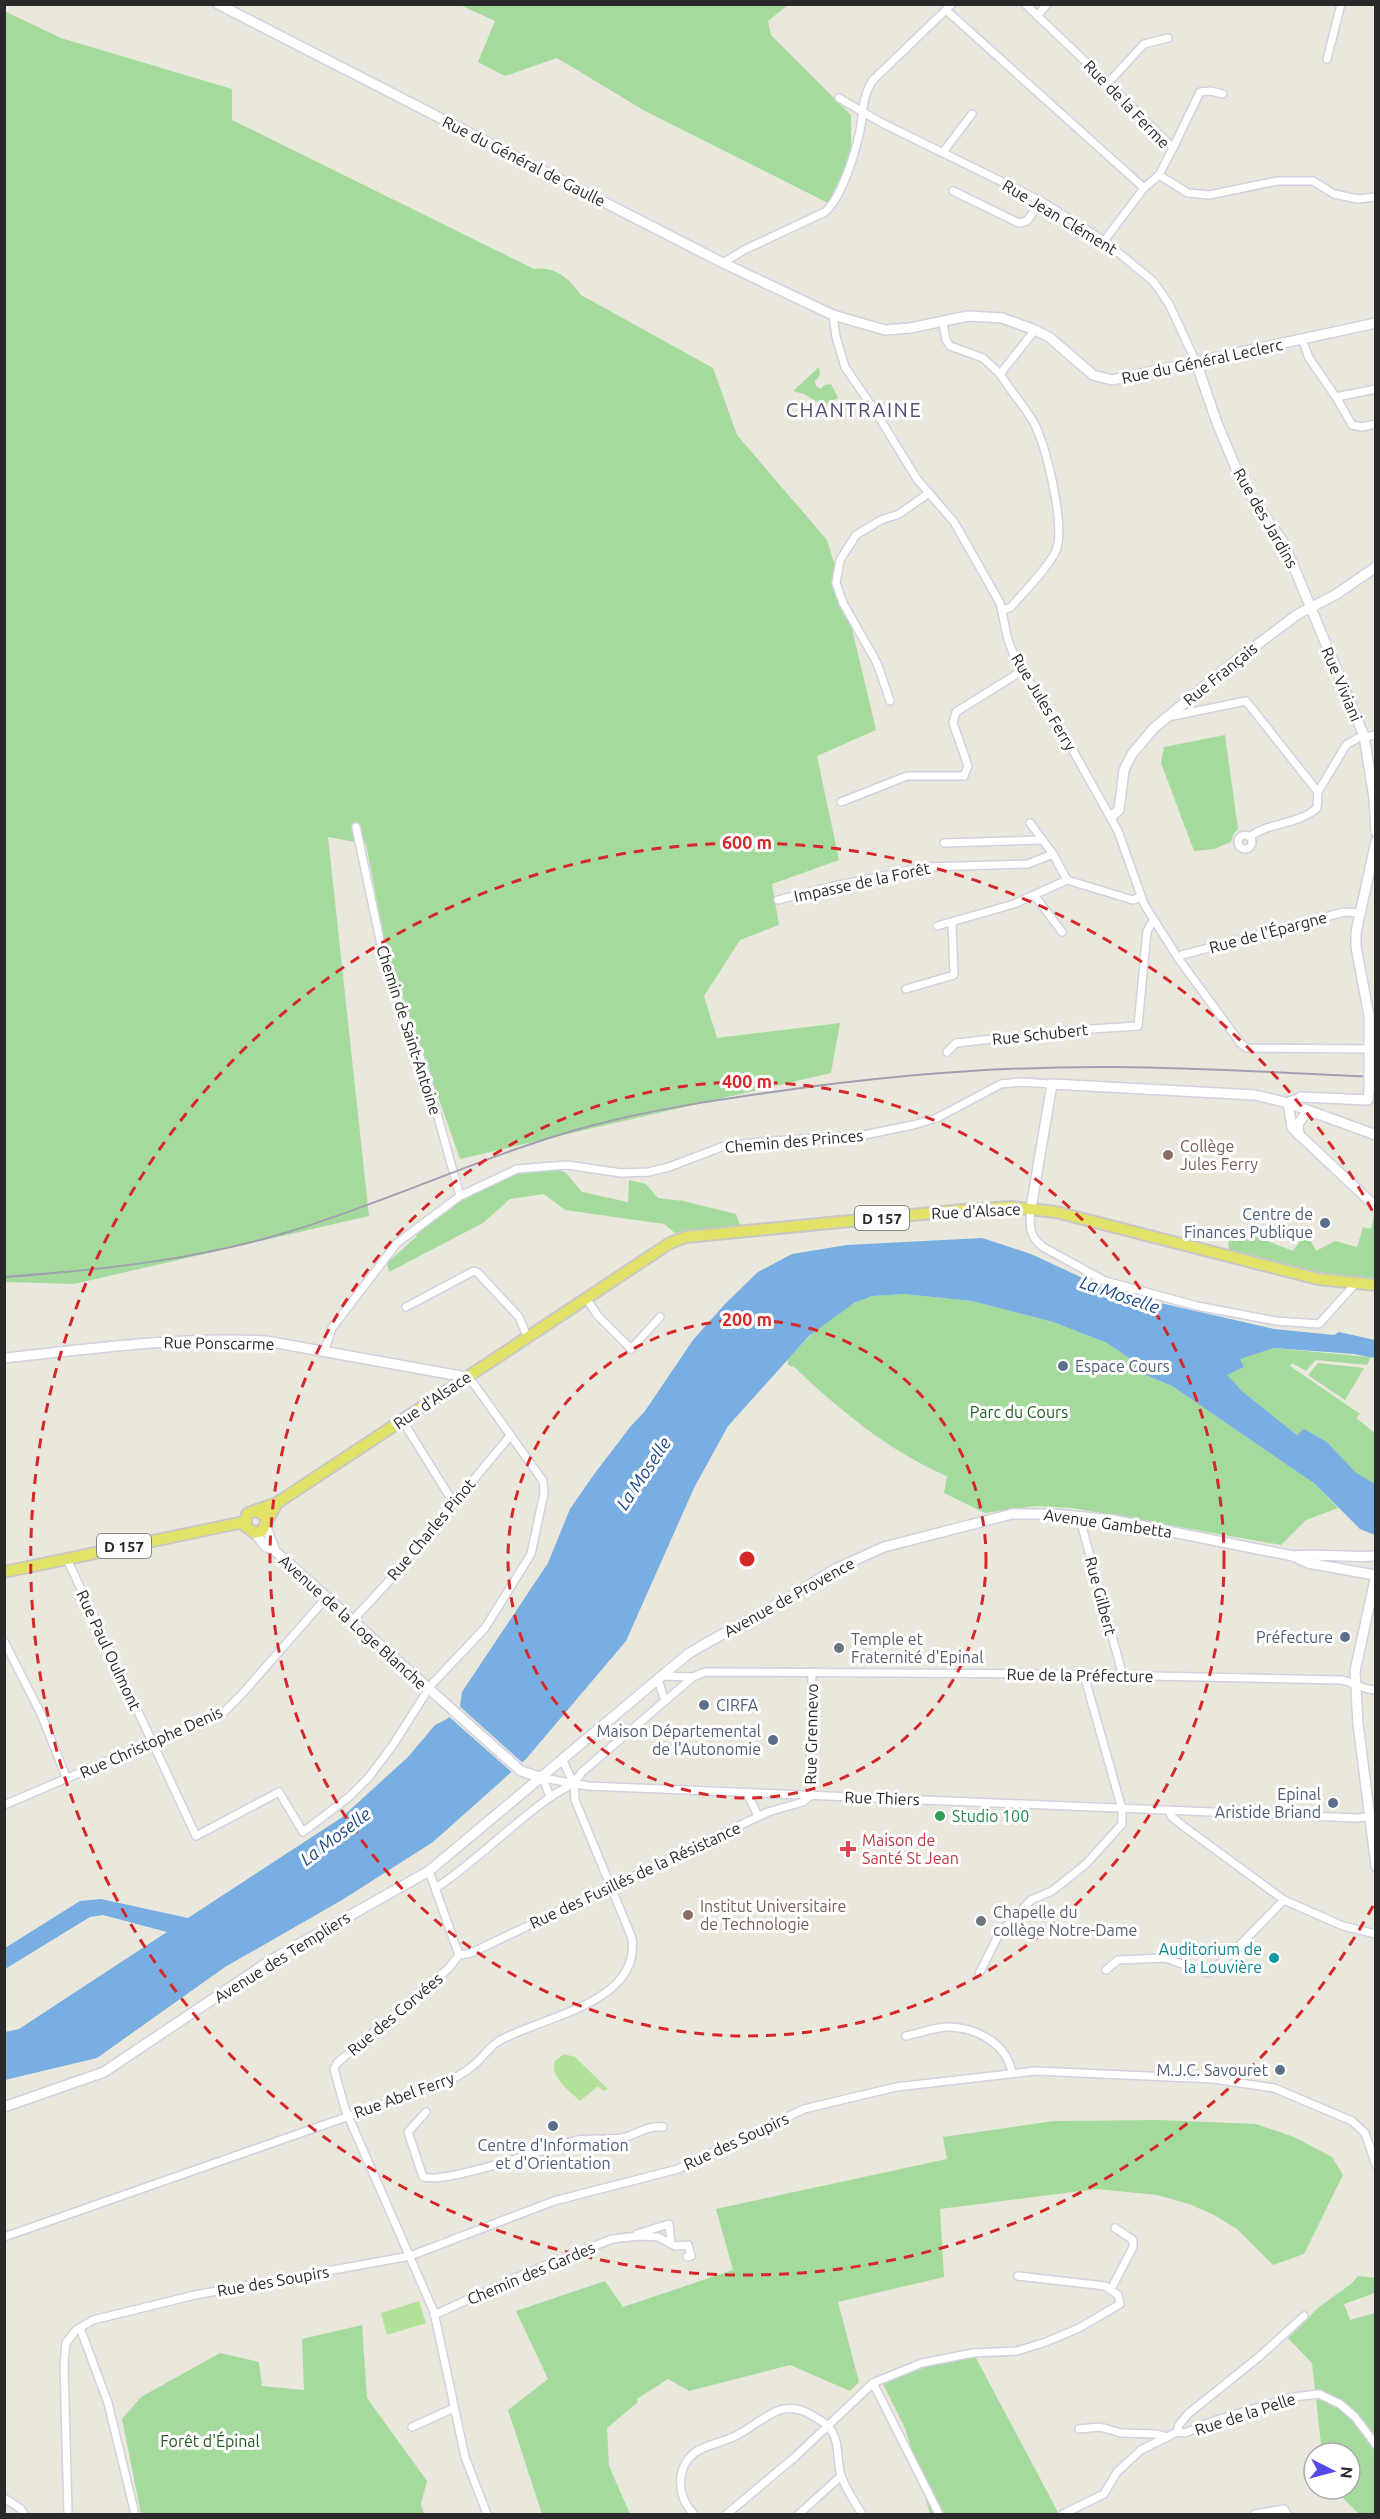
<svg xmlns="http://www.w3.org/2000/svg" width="1380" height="2519" viewBox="0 0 1380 2519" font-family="Ubuntu,sans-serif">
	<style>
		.green { fill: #a4db9d }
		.pitch { fill: #b2e299 }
		.water { fill: #78aee2 }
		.pier { fill: #eae7dc }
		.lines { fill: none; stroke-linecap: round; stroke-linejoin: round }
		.street-casing { stroke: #d2d1e0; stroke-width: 10 }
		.secondary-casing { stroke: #d2d1e0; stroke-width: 12 }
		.primary-casing { stroke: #c7c7c7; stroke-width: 14 }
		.street { stroke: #fff; stroke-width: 7 }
		.secondary { stroke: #fff; stroke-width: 9 }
		.primary { stroke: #e2e268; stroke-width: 10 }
		.rail { stroke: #a19fb1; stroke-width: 2 }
		.secondary-bridge-casing { stroke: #d2d1e0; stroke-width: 12; stroke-linecap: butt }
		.secondary-bridge { stroke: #fff; stroke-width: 9 }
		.ring { fill: none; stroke: #d62828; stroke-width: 3; stroke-dasharray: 10 8 }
		.education-dot { fill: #8d6e63; stroke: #fff; stroke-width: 2 }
		.service-dot { fill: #5c6f8a; stroke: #fff; stroke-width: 2 }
		.worship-dot { fill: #6b7280; stroke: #fff; stroke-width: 2 }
		.leisure-dot { fill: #2e9e5b; stroke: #fff; stroke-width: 2 }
		.health-dot { fill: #e0444e; stroke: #fff; stroke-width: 2 }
		.culture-dot { fill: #0f9aa8; stroke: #fff; stroke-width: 2 }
		.labels { text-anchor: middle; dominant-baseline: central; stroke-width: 6; stroke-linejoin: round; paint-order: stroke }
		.shield { fill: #fff; stroke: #696969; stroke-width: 1.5 }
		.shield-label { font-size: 15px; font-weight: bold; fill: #292929 }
		.street-label { font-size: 16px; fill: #292929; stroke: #fff }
		.education-label { font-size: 16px; fill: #785e54; stroke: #fff; text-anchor: start }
		.service-label { font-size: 16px; fill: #4e5e75; stroke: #fff; text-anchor: end }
		.park-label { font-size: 16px; fill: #205e22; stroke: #fff }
		.worship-label { font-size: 16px; fill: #5b616d; stroke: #fff; text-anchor: start }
		.leisure-label { font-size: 16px; fill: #27864d; stroke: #fff; text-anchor: start }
		.health-label { font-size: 16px; fill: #be3a42; stroke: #fff; text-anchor: start }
		.culture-label { font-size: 16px; fill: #0d838f; stroke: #fff; text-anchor: end }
		.water-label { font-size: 18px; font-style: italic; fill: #1a4a8b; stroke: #fff }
		.quarter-label { font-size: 20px; letter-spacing: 1.5px; fill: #504e75; stroke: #fff }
		.centre { fill: #d62828; stroke: #fff; stroke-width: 3 }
		.ring-label { font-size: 18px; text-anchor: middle; font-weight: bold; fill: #d62828; stroke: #fff; stroke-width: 6; stroke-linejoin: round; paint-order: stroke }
	</style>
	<rect width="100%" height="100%" fill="#eae7dc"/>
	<g class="green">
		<polygon points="460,5 788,5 768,21 771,35 851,115 851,157 828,203 645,111 557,58 505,76 478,62 495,21"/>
		<path d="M4 11 61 38 232 89V120L534 269C555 266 570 279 581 295L713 368 737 435 827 540 844 595 876 730 817 756 839 860 772 884 779 925 740 940 704 996 717 1038 840 1023 831 1073 460 1159 386 949 366 844 328 837 369 1216 74 1284 5 1282Z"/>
		<polygon points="819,367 820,375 815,381 816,386 821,389 824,385 831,384 838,398 824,406 804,394 793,391"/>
		<polygon points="1225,735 1238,829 1234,833 1231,842 1214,849 1194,851 1161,763 1164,747"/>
		<polygon points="541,1163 566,1173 582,1192 628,1202 629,1180 646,1184 658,1198 683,1201 736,1214 740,1225 675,1233 664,1224 565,1210 544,1194 510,1199 483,1223 389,1272 387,1263 416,1237 417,1230 457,1200 530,1164"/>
		<polygon points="1374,1215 1375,1278 1316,1272 1229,1250 1227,1225 1293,1251 1307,1231 1315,1234 1309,1238 1316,1251 1335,1241 1357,1247 1363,1227 1371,1229"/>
		<path d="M904 1294 972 1301 1053 1322 1107 1343 1129 1358 1141 1373 1172 1386 1315 1484 1338 1508 1306 1520 1281 1545 1072 1508 1037 1506 985 1513 944 1493 947 1476C888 1451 840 1410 794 1367L788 1365V1359C810 1335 838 1306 871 1297 881 1294 893 1295 904 1294Z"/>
		<polygon points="1274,1348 1371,1357 1367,1365 1316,1360 1306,1371 1292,1363 1290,1366 1360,1414 1356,1418 1375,1433 1375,1484 1355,1473 1327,1442 1297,1435 1242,1391 1226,1375 1244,1367 1239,1359"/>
		<polygon points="1318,1363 1364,1368 1345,1400 1308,1375"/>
		<polygon points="1160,2120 1256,2124 1294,2137 1332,2157 1343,2175 1304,2254 1273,2265 1237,2229 1214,2215 1189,2204 1157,2195 1097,2189 940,2209 944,2277 838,2302 859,2382 850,2391 790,2365 689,2391 668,2379 637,2399 638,2402 607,2428 609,2466 630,2514 542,2514 508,2410 548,2379 516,2311 605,2281 623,2307 733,2270 716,2209 947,2159 943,2137 1054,2121"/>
		<polygon points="1358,2276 1375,2278 1375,2293 1344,2304 1350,2320 1375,2313 1375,2306 1375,2514 1359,2514 1334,2489 1350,2489 1350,2453 1322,2453 1312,2363 1288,2338 1319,2307 1351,2284"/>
		<polygon points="362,2325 367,2398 427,2481 421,2504 424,2514 141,2514 122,2419 141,2397 220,2353 259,2362 262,2386 304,2390 302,2339"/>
		<polygon points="976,2358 1059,2514 930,2514 905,2428 883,2384 940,2361"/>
	</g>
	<g class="pitch">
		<path d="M564 2054 575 2057 608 2089 603 2091 598 2086 580 2101C569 2090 550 2078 555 2061Z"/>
		<polygon points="419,2301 426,2323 387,2335 381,2313"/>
	</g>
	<polygon class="water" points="982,1238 1031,1254 1102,1287 1156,1302 1274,1329 1334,1335 1339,1332 1375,1340 1375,1358 1354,1354 1274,1348 1240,1359 1244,1367 1227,1375 1242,1391 1297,1435 1304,1429 1327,1442 1355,1472 1375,1484 1375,1535 1360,1529 1315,1484 1172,1386 1141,1373 1129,1358 1107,1343 1053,1322 972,1301 904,1294 873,1296 854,1303 809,1336 728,1426 694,1488 626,1641 526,1759 433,1842 342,1900 225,1967 97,2058 5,2080 5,2032 19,2029 167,1932 103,1915 90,1917 5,1969 5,1948 80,1901 101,1899 188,1918 341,1818 408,1757 435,1725 447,1719 460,1706 462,1692 548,1563 570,1509 595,1473 631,1426 645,1411 693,1340 725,1304 758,1272 792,1254 847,1245"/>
	<polygon class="pier" points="457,1704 524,1764 514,1774 447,1715"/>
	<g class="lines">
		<defs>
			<g id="street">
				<polyline points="1025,4 1108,83 1173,148 1159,175 1144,188 1104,241"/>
				<polyline points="946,10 1144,188"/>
				<polyline points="1037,16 1047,4"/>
				<polyline points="1327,59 1341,4"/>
				<polyline points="1108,83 1144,44 1168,38"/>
				<polyline points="839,98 880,122 1041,201 1104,241 1153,281 1169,304 1196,362"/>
				<polyline points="1173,148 1200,92 1211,91 1223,94"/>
				<polyline points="943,152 972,114"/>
				<polyline points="1159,175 1188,193 1209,195 1277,181 1313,181 1334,194 1358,199 1376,197"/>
				<polyline points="953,191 1019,223 1027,221 1041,201"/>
				<path d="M723 263 744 250 825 212C842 197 855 153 860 131 864 111 861 100 872 81L952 4"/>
				<polyline points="833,315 836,337 845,367 877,414 917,479 954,522 1000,603 1008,640 1016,661 1071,747 1118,831 1144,904 1178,958 1241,1044 1247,1048 1370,1049"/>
				<polyline points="943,322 946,340 950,346 983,358 1000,374"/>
				<polyline points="1302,339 1309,358 1336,397"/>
				<polyline points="1376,389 1336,397 1352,425 1362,427 1376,424"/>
				<path d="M1002 611 1011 607C1024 592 1046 570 1055 553 1067 530 1047 452 1036 427 1030 413 1009 389 1000 374L1035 330"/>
				<polyline points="890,701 877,663 843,603 836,583 840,560 856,535 881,520 899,514 929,493"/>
				<polyline points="1168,717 1246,701 1318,792"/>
				<polyline points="841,802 907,776 964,776 968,766 953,723 956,712 1022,671"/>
				<polyline points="1030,823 1053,854 1067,880"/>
				<polyline points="356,827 385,964 425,1071 460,1196"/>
				<circle cx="1245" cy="842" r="7"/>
				<path d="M1249 837C1269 822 1298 825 1317 808L1318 792 1346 745 1358 738 1376 735"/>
				<polyline points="944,843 1042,840"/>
				<polyline points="1035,896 1062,932"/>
				<polyline points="778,900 830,887 927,867 1028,864 1053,854"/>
				<polyline points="937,926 1014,904 1067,880 1133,900 1140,897"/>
				<polyline points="1178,958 1182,955 1344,912 1360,913"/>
				<polyline points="906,989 954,975 952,922"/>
				<polyline points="947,1052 956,1043 1075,1030 1138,1026 1147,931 1153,921"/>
				<path d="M1031 1208C1029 1226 1029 1236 1043 1247L1105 1281 1197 1306 1276 1321 1319 1324 1355 1284"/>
				<polyline points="586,1298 598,1316 631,1349 660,1317"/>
				<polyline points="406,1307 474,1271 478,1273 519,1317 527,1336"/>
				<polyline points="324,1352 332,1328 397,1243 460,1196 517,1169 567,1165 621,1173 649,1172 669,1167 724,1146 771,1141 864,1135 913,1125 937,1118 1001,1084 1021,1082 1052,1084"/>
				<polyline points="402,1420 453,1502"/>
				<polyline points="1079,1516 1123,1676"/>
				<polyline points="67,1559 196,1836 279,1792 303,1832 349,1797 369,1777 393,1745 431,1685 485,1628 531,1554 544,1493 543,1481 474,1384 466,1377"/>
				<polyline points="352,1621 389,1581 510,1436"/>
				<polyline points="4,1641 41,1714 67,1779"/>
				<path d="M663 1676 693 1677 705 1672 1055 1674 1341 1680C1354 1682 1362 1690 1376 1690"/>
				<polyline points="658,1680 665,1701"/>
				<polyline points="543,1778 588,1786 1357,1818 1376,1816"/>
				<polyline points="543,1778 550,1797"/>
				<polyline points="747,1793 758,1816"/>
				<polyline points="810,1796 812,1672"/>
				<polyline points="4,1805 225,1711 242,1694 326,1598"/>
				<polyline points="1169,1810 1171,1816 1183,1826 1284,1900 1343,1926 1376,1934"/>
				<polyline points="429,1871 459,1955"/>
				<path d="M436 1888C476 1861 510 1826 549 1798 563 1788 572 1787 582 1772L693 1677"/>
				<polyline points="459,1955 449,1968 337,2063 334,2069 345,2109 434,2312 465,2457 487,2514"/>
				<polyline points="459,1955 471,1953 768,1812 803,1802 810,1796"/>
				<polyline points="1106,1970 1118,1960 1165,1958 1208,1973 1232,1953 1284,1900"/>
				<polyline points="979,1974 999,1934 1031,1900 1052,1891 1086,1864 1122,1824 1122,1809 1084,1675"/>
				<path d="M906 2036C920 2033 935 2027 948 2027 976 2027 1008 2044 1012 2074"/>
				<path d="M426 2112 408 2132 423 2177C446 2184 545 2149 574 2141 590 2137 606 2141 622 2138 636 2135 647 2125 663 2127"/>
				<polyline points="637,2234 669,2224 671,2244"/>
				<path d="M4 2237 449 2081C458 2076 468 2071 476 2063 484 2056 490 2046 499 2041 542 2016 641 2004 632 1938L575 1800 574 1784 563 1761"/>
				<polyline points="1111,2289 1133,2247 1133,2240 1115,2228"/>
				<polyline points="434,2315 527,2273 612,2239 639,2236 658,2237 675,2246 688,2245 691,2256 687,2257"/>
				<polyline points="80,2328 108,2403 135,2514"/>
				<polyline points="873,2383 939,2514"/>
				<polyline points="412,2427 454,2408"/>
				<polyline points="1079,2429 1100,2427 1121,2433 1156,2434 1167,2437"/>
				<polyline points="1177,2432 1179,2425 1188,2414 1260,2356 1304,2316"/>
				<polyline points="4,2498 21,2509 24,2514"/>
				<polyline points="68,2514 64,2363 66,2343 76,2330 93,2320 195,2295 410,2256 554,2201 678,2169 804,2109 896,2087 1036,2071 1214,2079 1274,2088 1352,2121 1365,2133 1376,2165"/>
				<path d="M694 2514C675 2496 675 2462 701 2449 713 2443 728 2441 739 2434 765 2420 782 2396 813 2416 818 2419 824 2422 828 2426 842 2442 835 2461 842 2478 847 2491 855 2503 862 2514"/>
				<polyline points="727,2514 796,2456 873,2383 922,2363 973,2353 1017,2351 1046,2342 1079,2328 1120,2304 1118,2295 1105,2286 1018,2276"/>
				<polyline points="799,2514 841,2476"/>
				<polyline points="1063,2514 1104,2494 1117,2472 1141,2450 1177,2432 1185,2433 1213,2421 1293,2397 1319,2394 1340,2404 1355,2417 1376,2445"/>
				<polyline points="1255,2514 1284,2509 1287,2514"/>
			</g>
			<g id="secondary">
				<polyline points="218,4 723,263 833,315 885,330 910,328 968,316 1002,318 1035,330 1049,337 1093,375 1112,380 1376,323"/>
				<polyline points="1196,362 1217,423 1243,485 1284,543 1364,736 1374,798 1376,832"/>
				<polyline points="1111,817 1119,810 1124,770 1132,754 1154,728 1230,665 1298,614 1335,595 1376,567"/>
				<polyline points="1369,1072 1369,1016 1356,947 1356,932 1376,841"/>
				<polyline points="1288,1103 1292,1128 1376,1207"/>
				<polyline points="1288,1103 1301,1097 1368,1100 1369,1088"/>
				<polyline points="1299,1135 1298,1124 1307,1112"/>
				<polyline points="1031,1208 1052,1084 1255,1095 1288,1103 1376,1135"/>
				<path d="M4 1358C91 1349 178 1336 266 1341L466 1377"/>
				<polyline points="266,1527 275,1551"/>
				<polyline points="255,1533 265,1546 275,1551 521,1771 543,1778"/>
				<polyline points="1293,1556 1308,1563 1375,1575"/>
				<polyline points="1376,1575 1355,1671 1358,1724 1376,1866"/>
				<path d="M4 2107 104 2072 271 1960 429 1871 688 1654 703 1645 788 1598 835 1569 884 1547 1012 1514H1054L1113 1520 1293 1556C1321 1553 1348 1558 1376 1556"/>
			</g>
			<g id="primary">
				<polyline points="277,1503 670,1243 686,1237 963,1210 1010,1207 1056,1212 1318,1279 1376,1285"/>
				<polyline points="255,1511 263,1514 267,1521 262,1531 255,1533 245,1526 247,1514 251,1512 277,1503 267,1521"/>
				<polyline points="4,1572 244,1522"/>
			</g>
		</defs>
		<use href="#street" class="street-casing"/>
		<use href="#secondary" class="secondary-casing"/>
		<use href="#primary" class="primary-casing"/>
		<use href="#street" class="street"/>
		<use href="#secondary" class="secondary"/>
		<use href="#primary" class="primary"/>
		<path class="rail" d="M4 1277C101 1270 195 1260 288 1232 398 1199 502 1146 614 1120 668 1107 724 1099 780 1091 891 1075 1003 1066 1116 1067 1202 1068 1289 1073 1376 1077"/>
		<defs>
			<polyline id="secondary-bridge" points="1369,1088 1369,1072"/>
		</defs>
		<use href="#secondary-bridge" class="secondary-bridge-casing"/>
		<use href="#secondary-bridge" class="secondary-bridge"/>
	</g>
	<g class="ring">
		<circle cx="747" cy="1559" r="239"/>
		<circle cx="747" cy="1559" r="477"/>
		<path d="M1373 1906A716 716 0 1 1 1373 1212"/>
	</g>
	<g class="education-dot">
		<circle cx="1168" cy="1155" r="6"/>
		<circle cx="688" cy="1915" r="6"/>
	</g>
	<g class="service-dot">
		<circle cx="1325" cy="1223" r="6"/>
		<circle cx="1063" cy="1366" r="6"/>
		<circle cx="1345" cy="1637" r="6"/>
		<circle cx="704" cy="1705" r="6"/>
		<circle cx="773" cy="1740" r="6"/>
		<circle cx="1333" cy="1803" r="6"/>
		<circle cx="1280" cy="2070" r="6"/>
		<circle cx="553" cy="2126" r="6"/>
	</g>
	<g class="worship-dot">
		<circle cx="839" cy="1648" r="6"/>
		<circle cx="981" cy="1921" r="6"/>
	</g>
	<circle class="leisure-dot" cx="940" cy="1816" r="6"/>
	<path class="health-dot" d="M845 1840h6v6h6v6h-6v6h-6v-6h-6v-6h6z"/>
	<circle class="culture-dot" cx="1274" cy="1958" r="6"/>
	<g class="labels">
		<g class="shield">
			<rect x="855" y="1206" width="54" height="24" rx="4.5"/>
			<rect x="97" y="1534" width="54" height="24" rx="4.5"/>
		</g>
		<g class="shield-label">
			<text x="882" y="1218">D 157</text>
			<text x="124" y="1546">D 157</text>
		</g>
		<g class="street-label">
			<text transform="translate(1127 104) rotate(46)">Rue de la Ferme</text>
			<text transform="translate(524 161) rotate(27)">Rue du Général de Gaulle</text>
			<text transform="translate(1060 217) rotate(31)">Rue Jean Clément</text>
			<text transform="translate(1202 361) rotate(-12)">Rue du Général Leclerc</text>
			<text transform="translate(1266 518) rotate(60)">Rue des Jardins</text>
			<text transform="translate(1220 674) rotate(-39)">Rue Français</text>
			<text transform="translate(1342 684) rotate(67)">Rue Viviani</text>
			<text transform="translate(1044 702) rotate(59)">Rue Jules Ferry</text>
			<text transform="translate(862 882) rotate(-12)">Impasse de la Forêt</text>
			<text transform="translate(1268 932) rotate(-15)">Rue de l'Épargne</text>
			<text transform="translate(409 1030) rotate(72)">Chemin de Saint-Antoine</text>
			<text transform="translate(1040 1034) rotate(-6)">Rue Schubert</text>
			<text transform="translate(794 1141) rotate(-5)">Chemin des Princes</text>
			<text transform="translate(976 1211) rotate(-3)">Rue d'Alsace</text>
			<text transform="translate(219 1343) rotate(1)">Rue Ponscarme</text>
			<text transform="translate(432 1400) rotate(-34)">Rue d'Alsace</text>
			<text transform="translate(1108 1523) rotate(8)">Avenue Gambetta</text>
			<text transform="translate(431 1529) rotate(-50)">Rue Charles Pinot</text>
			<text transform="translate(1101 1596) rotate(75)">Rue Gilbert</text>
			<text transform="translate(789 1597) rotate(-29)">Avenue de Provence</text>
			<text transform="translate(353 1622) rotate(42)">Avenue de la Loge Blanche</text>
			<text transform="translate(109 1650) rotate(65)">Rue Paul Oulmont</text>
			<text transform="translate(1080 1675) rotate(1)">Rue de la Préfecture</text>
			<text transform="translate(811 1734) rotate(-89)">Rue Grennevo</text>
			<text transform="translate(151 1742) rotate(-24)">Rue Christophe Denis</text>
			<text transform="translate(882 1798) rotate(2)">Rue Thiers</text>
			<text transform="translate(635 1875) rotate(-25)">Rue des Fusillés de la Résistance</text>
			<text transform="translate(282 1957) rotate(-32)">Avenue des Templiers</text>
			<text transform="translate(395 2014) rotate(-40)">Rue des Corvées</text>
			<text transform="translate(404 2095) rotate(-20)">Rue Abel Ferry</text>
			<text transform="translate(736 2141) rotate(-25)">Rue des Soupirs</text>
			<text transform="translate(531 2273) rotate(-23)">Chemin des Gardes</text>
			<text transform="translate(273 2281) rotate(-10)">Rue des Soupirs</text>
			<text transform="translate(1245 2414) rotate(-18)">Rue de la Pelle</text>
		</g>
		<g class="education-label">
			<text x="1180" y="1146">Collège<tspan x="1180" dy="18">Jules Ferry</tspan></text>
			<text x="700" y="1906">Institut Universitaire<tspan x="700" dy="18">de Technologie</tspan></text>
		</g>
		<g class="service-label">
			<text x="1313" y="1214">Centre de<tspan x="1313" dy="18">Finances Publique</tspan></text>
			<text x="1075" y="1366" text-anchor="start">Espace Cours</text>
			<text x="1333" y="1637">Préfecture</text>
			<text x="716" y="1705" text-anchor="start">CIRFA</text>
			<text x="761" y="1731">Maison Départemental<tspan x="761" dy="18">de l'Autonomie</tspan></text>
			<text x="1321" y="1794">Epinal<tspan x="1321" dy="18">Aristide Briand</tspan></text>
			<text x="1268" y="2070">M.J.C. Savouret</text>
			<text x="553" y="2145" text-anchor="middle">Centre d'Information<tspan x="553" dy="18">et d'Orientation</tspan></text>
		</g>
		<g class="park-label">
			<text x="1019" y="1412">Parc du Cours</text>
			<text x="210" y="2441">Forêt d'Épinal</text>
		</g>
		<g class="worship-label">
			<text x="851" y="1639">Temple et<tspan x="851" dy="18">Fraternité d'Epinal</tspan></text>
			<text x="993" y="1912">Chapelle du<tspan x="993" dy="18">collège Notre-Dame</tspan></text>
		</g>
		<g class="leisure-label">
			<text x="952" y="1816">Studio 100</text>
		</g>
		<g class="health-label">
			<text x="862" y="1840">Maison de<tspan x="862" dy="18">Santé St Jean</tspan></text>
		</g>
		<g class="culture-label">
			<text x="1262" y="1949">Auditorium de<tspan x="1262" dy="18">la Louvière</tspan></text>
		</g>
		<g class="water-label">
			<text transform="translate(1120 1294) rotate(19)">La Moselle</text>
			<text transform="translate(643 1473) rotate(-56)">La Moselle</text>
			<text transform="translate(335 1836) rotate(-37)">La Moselle</text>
		</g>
		<g class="quarter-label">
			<text x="854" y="409">CHANTRAINE</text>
		</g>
	</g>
	<circle cx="747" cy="1559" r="9" class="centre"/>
	<g class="ring-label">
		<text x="747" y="849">600 m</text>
		<text x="747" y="1088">400 m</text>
		<text x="747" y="1326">200 m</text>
	</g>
	<rect width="1380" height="2519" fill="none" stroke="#292929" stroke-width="12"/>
	<g transform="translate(1332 2471) rotate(96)"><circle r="28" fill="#ffffff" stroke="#a9a9a9" stroke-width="1.5"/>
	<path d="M0-4.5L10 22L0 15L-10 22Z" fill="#514ae8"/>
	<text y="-9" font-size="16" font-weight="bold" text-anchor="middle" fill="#292929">N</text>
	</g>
</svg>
